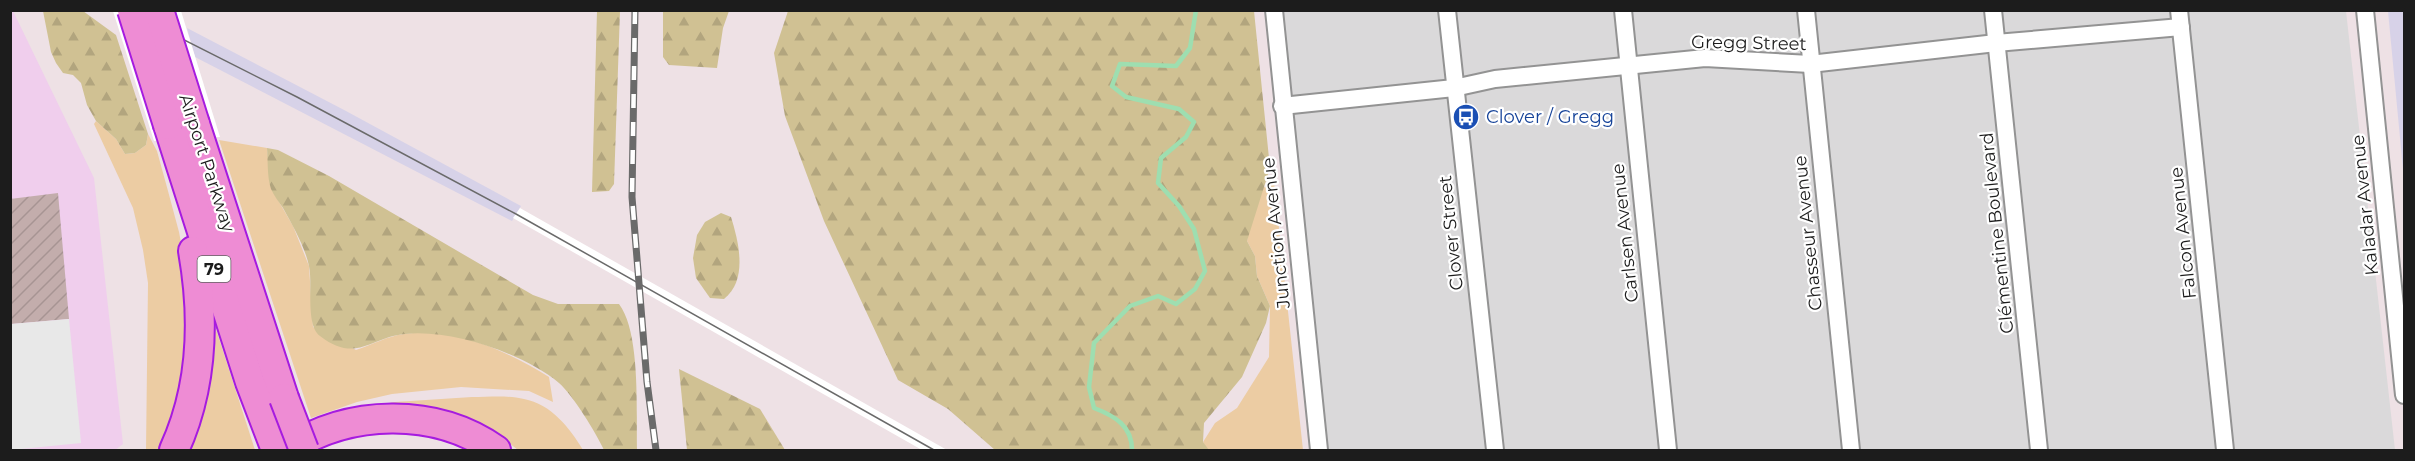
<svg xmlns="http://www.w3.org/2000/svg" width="2415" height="461" viewBox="0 0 2415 461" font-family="Montserrat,sans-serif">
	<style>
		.residential { fill: #dad9da }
		.commercial { fill: #f0ceed }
		.industrial { fill: #d7d2e8 }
		.construction { fill: url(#construction-furrows) }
		.grass { fill: #eccca3 }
		.forest { fill: url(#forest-firs) }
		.parking { fill: #e8e8e8 }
		.pier { fill: #fff }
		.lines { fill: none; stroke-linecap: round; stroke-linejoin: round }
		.stream { stroke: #9edeb0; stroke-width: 4.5 }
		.minor-casing { stroke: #939393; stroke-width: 20 }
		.trunk-casing { stroke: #a61bdf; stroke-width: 32 }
		.minor { stroke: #fff; stroke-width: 16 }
		.trunk { stroke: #ee8cd4; stroke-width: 28 }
		.tram { stroke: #6a6a6a; stroke-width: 1.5 }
		.rail-casing { stroke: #6a6a6a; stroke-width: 7 }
		.rail { stroke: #fff; stroke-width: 4.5; stroke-dasharray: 14; stroke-linecap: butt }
		.trunk-bridge-casing { stroke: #a61bdf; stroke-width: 32; stroke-linecap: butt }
		.trunk-bridge { stroke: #ee8cd4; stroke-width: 28 }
		.labels { text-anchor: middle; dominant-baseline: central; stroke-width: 4.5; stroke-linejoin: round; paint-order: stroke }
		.shield { fill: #fff; stroke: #606060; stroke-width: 1.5 }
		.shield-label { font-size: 16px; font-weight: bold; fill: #1c1c1c }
		.street-label { font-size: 18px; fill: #1c1c1c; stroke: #fff }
		.transit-label { font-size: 18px; fill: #164399; stroke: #fff; text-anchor: start }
	</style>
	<defs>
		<pattern id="construction-furrows" width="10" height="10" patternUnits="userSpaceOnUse" patternTransform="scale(1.5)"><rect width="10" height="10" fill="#c3adac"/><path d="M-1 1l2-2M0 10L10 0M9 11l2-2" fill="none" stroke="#a79493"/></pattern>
		<pattern id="forest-firs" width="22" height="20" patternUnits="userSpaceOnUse" patternTransform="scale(1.5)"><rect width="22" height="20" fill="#d0c193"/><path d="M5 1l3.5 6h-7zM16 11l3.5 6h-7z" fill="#b2a57e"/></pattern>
	</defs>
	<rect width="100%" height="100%" fill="#eee1e5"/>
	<polygon class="residential" points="1282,11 2346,11 2395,450 1320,450"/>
	<polygon class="commercial" points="10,11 13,11 94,178 123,444 115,450 11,450"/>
	<g class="industrial">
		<polygon points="2388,11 2404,11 2404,180"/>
		<polygon points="187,28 346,111 521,206 512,221 195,57"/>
	</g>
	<polygon class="construction" points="58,193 69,319 11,324 10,199"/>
	<g class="grass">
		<polygon points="96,121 116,139 125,154 135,153 146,145 148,134 157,151 168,191 179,232 188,279 187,376 161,450 146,450 148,283 143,250 133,208 94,124"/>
		<path d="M219 140 267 148 271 188 293 226 309 266 313 327 356 350C371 345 388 336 404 334 456 327 507 351 549 377L553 402 529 391 461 387 392 394 357 402 311 418Z"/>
		<polygon points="1274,182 1303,450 1207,450 1203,442 1215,423 1237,408 1269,357 1270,306 1257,276 1255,256 1247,241 1255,192"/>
		<polygon points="214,323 255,450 181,450"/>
		<path d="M472 397C489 397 508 395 524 399 551 404 570 428 583 450H518L509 443 468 420 355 409 395 402Z"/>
	</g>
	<g class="forest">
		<polygon points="43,11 83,11 116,35 148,134 146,145 135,153 125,154 116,139 96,121 87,105 81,83 73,75 63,73 56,63 51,52"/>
		<polygon points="597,11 620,11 614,184 609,191 592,192"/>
		<polygon points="663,11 729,11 723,28 717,68 669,65 663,57"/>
		<polygon points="788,11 1254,11 1270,168 1247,241 1255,256 1257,276 1270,306 1266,323 1242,377 1204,423 1203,442 1209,450 995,450 948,409 898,380 824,221 785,116 774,53"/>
		<path d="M267 148 278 150 329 176 533 295 558 304H619C641 333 636 413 637 450H604C596 433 573 395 559 383 523 353 451 329 405 334 371 337 356 364 320 336 305 325 313 284 309 266 305 247 293 226 283 208 279 202 274 196 271 189 267 177 268 161 267 148Z"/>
		<path d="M721 213 731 217C739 243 748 280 724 299L710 298 696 278 693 258 697 235 705 222Z"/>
		<polygon points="679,369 760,409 785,450 687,450"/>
	</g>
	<polygon class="parking" points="69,319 81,443 11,450 11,324"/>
	<g class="pier">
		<polygon points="113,11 181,11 220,137 154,141"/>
		<polygon points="520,208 947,450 922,450 513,218"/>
	</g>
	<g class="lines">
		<path class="stream" d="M1132 450C1132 426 1115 416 1094 408L1089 387 1094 343 1130 306 1158 296 1176 304 1195 289 1205 271 1194 229 1179 206 1158 183 1161 158 1186 137 1194 122 1179 109 1126 97 1112 86 1120 64 1176 66 1190 48 1196 10"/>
		<defs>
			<g id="minor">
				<polyline points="1274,10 1319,450"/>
				<polyline points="1447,10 1495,450"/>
				<polyline points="1623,10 1668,450"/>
				<polyline points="1806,10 1851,450"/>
				<polyline points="1993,10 2039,450"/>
				<polyline points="2179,10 2225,450"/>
				<polyline points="2365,10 2404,395"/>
				<polyline points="1282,106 1454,88 1495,79 1705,58 1810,64 1996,43 2181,27"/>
			</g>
			<g id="trunk">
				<polyline points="195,124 284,398"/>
				<polyline points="168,125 250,382 276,450"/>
				<path d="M174 450C203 387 205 319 193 251"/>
				<path d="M287 450C349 409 435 407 496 450"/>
			</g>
		</defs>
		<use href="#minor" class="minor-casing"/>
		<use href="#trunk" class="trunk-casing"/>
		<use href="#minor" class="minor"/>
		<use href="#trunk" class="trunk"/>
		<polyline class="tram" points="125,10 297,97 516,214 934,450"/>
		<defs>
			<polyline id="rail" points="635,10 632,197 647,382 656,450"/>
		</defs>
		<use href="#rail" class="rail-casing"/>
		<use href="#rail" class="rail"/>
		<defs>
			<g id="trunk-bridge">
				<polyline points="132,10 168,125"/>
				<polyline points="159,10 195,124"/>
				<polyline points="284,398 304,450"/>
			</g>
		</defs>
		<use href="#trunk-bridge" class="trunk-bridge-casing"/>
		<use href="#trunk-bridge" class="trunk-bridge"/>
	</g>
	<defs>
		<symbol id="bus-disc" viewBox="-11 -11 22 22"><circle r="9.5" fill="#1a4fb4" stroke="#fff"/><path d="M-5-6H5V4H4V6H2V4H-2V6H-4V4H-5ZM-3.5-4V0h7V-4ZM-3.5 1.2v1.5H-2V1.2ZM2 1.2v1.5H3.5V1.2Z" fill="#fff"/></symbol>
	</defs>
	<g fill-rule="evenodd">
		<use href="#bus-disc" x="1451" y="102" width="30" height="30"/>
	</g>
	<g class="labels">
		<rect class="shield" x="197.5" y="256" width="33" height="26" rx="4.5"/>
		<g class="shield-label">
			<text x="214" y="269">79</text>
		</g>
		<g class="street-label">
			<text transform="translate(1749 43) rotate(1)">Gregg Street</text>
			<text transform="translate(207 163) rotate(72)">Airport Parkway</text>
			<text transform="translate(2365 205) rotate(-96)">Kaladar Avenue</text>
			<text transform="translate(1276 233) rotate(-96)">Junction Avenue</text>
			<text transform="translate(1451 233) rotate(-96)">Clover Street</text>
			<text transform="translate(1625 233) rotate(-96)">Carlsen Avenue</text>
			<text transform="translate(1808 233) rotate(-96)">Chasseur Avenue</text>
			<text transform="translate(1997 233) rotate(-96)">Clémentine Boulevard</text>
			<text transform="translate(2183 233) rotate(-96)">Falcon Avenue</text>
		</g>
		<g class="transit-label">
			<text x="1486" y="117">Clover / Gregg</text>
		</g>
	</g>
	<rect width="2415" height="461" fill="none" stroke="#1c1c1c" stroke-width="24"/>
</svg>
